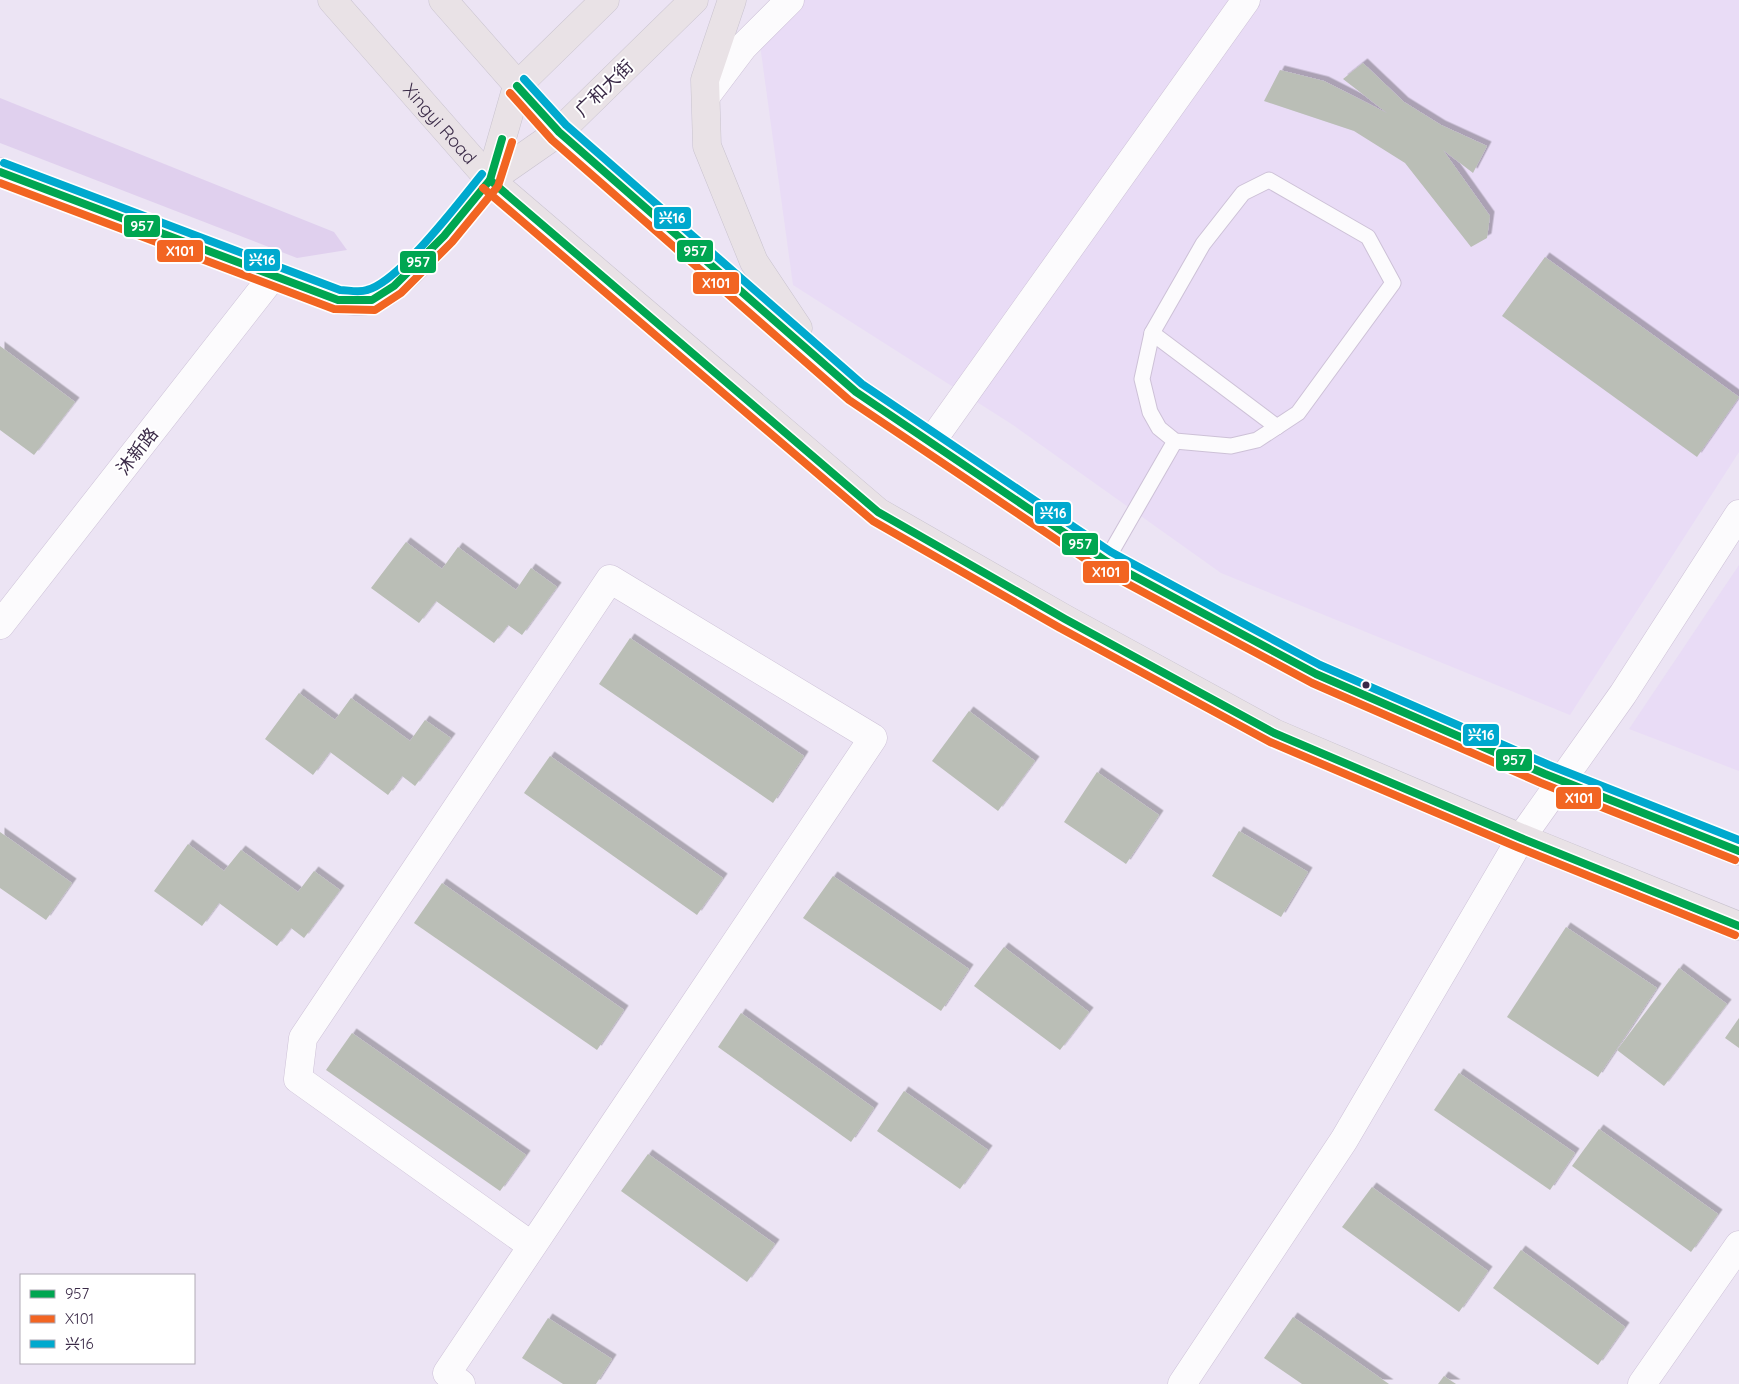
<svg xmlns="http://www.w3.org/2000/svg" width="1739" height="1384" viewBox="0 0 1739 1384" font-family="Quicksand,'Noto Sans SC',sans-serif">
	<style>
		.built { fill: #e9dcf6 }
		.green { fill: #e0d0ee }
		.building { fill: #babeb6; filter: url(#shadow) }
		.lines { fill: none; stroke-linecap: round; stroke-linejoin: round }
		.lane-casing { stroke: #cdc1d7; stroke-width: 17 }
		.street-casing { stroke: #cdc1d7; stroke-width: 29 }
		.secondary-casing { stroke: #cdc1d7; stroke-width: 29 }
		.primary-casing { stroke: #c9c3cf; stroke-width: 29 }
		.lane { stroke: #fcfbfd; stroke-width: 15 }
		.street { stroke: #fcfbfd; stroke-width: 28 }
		.secondary { stroke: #fcfbfd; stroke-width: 28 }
		.primary { stroke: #e9e2e6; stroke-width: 28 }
		.bus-1-casing { stroke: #fff; stroke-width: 11 }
		.bus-2-casing { stroke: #fff; stroke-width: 11 }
		.bus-3-casing { stroke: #fff; stroke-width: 11 }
		.bus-1 { stroke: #00a651; stroke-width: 8 }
		.bus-2 { stroke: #f26522; stroke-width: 8 }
		.bus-3 { stroke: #00a9ce; stroke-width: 8 }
		.bus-dot { fill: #3a2a47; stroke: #fff; stroke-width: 2 }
		.labels { text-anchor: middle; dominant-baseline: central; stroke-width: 4; stroke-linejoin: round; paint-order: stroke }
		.street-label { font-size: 18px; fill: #3a2a47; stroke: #fff }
		.line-badge { stroke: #fff; stroke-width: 2 }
		.badge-label { font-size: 14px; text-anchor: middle; font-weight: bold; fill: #fff }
	</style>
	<defs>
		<filter id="shadow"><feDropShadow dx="4.5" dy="-4.5" stdDeviation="0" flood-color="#0004"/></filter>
	</defs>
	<rect width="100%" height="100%" fill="#ece4f4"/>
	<g class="built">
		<polygon points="779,0 1739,0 1739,452 1570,715 1221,573 1013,425 793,285 757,23"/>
		<polygon points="1739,565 1739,771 1629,729"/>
	</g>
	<polygon class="green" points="0,98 334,232 347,250 297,258 0,143"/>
	<g class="building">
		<polygon points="1363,63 1404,102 1441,125 1487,146 1473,173 1443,150 1490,216 1487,238 1471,247 1405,163 1354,131 1264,101 1280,70 1324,81 1387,113 1343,79"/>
		<polygon points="1545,257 1739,397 1697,457 1502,316"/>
		<polygon points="0,346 75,402 34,455 0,430"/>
		<polygon points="406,542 442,569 458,547 516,590 531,568 557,587 522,635 508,625 494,643 436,601 419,623 371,588"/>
		<polygon points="630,638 804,756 773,803 599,684"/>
		<polygon points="299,693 335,720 351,698 410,741 425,720 451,738 415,786 402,776 388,795 330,752 313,775 265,739"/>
		<polygon points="969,711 1035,761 998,811 932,761"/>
		<polygon points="550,756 723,878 697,915 524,793"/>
		<polygon points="1097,772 1159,815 1126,864 1064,822"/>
		<polygon points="1239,831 1308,872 1281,917 1212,876"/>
		<polygon points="0,832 72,883 46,920 0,888"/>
		<polygon points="188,844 224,871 241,850 298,892 314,871 340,890 304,938 291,928 277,946 219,903 202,926 154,891"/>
		<polygon points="833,876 969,969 941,1011 803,918"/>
		<polygon points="442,883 624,1010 597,1050 414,923"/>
		<polygon points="1566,927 1657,988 1598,1077 1507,1017"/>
		<polygon points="1004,947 1089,1012 1060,1050 974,986"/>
		<polygon points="1679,968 1727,1004 1664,1086 1617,1050"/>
		<polygon points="741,1013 874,1108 851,1142 718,1047"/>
		<polygon points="1739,1018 1739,1048 1725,1038"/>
		<polygon points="352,1033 526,1155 500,1191 326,1070"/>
		<polygon points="1459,1073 1575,1153 1550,1190 1434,1110"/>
		<polygon points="904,1091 988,1150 960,1189 877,1131"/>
		<polygon points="1599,1129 1718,1214 1691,1252 1572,1166"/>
		<polygon points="648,1154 775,1244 747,1282 621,1191"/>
		<polygon points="1372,1187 1488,1271 1459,1312 1342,1227"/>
		<polygon points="1521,1250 1625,1327 1598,1365 1493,1288"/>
		<polygon points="1293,1317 1389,1384 1302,1384 1264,1358"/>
		<polygon points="548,1318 612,1359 596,1384 563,1384 522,1358"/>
		<polygon points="1444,1376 1456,1384 1438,1384"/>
	</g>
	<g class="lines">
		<defs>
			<g id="lane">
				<polygon points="1269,180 1368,237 1393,283 1298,413 1257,440 1231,446 1175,441 1159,428 1150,412 1142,379 1152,333 1203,244 1243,193"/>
				<polyline points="1152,333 1277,427"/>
				<polyline points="1106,561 1175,441"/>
			</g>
			<g id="street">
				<polyline points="931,442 1246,0"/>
				<polyline points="461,1384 447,1373 873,738 610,579 303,1038 298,1079 532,1246"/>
				<polyline points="1182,1384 1344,1140 1521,838 1623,694 1739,514"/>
				<polyline points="1642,1384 1739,1245"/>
			</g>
			<g id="secondary">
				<polyline points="706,96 743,47 790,0"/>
				<path d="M0 172 338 300C348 300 364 303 373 299 409 284 464 211 490 180"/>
				<polyline points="0,625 273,276"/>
			</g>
			<g id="primary">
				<path id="s1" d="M332 0 490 180 878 512 1065 619 1274 733 1521 838 1739 926"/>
				<polyline points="443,0 559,132 856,392 1106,561 1316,674 1545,774 1739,851"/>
				<polyline points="732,0 705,80 707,146 754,262 798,328"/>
				<polyline points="490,180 559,132 694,0"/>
				<polyline points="490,180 517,86 605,0"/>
			</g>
		</defs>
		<use href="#lane" class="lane-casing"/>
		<use href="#street" class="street-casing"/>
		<use href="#secondary" class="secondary-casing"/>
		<use href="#primary" class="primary-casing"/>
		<use href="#lane" class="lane"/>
		<use href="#street" class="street"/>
		<use href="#secondary" class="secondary"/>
		<use href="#primary" class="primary"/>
		<defs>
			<g id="bus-1">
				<polyline points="517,86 559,132 856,392 1106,561 1316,674 1545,774 1739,851"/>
				<polyline points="0,172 338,300 372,300 394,286 444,236 490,180 502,139"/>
				<polyline points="490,180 878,512 1065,619 1274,733 1521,838 1739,926"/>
			</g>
			<g id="bus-2">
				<polyline points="510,93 552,140 849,400 1100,569 1312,683 1541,783 1735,860"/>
				<polyline points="0,183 334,309 375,310 401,293 452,242 498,186 512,142"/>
				<polyline points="483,188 873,521 1060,628 1270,742 1517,847 1735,935"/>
			</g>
			<g id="bus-3">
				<polyline points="524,79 566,125 862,384 1111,552 1320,665 1549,765 1739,840"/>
				<path d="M4 163 340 290C348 290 359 293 367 290 399 282 460 201 482 174"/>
			</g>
		</defs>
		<use href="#bus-1" class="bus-1-casing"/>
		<use href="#bus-2" class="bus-2-casing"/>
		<use href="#bus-3" class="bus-3-casing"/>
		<use href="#bus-1" class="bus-1"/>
		<use href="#bus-2" class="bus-2"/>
		<use href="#bus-3" class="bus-3"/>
	</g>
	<circle class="bus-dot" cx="1366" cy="685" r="4.5"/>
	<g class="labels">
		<g class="street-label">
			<text transform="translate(604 88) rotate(-44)">广和大街</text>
			<text stroke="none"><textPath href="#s1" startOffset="164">Xingyi Road</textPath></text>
			<text transform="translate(137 451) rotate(-52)">沐新路</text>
		</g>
	</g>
	<g class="line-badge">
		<rect x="653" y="206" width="39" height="24" rx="5" fill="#00a9ce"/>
		<rect x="123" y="214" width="38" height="24" rx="5" fill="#00a651"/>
		<rect x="676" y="239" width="38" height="24" rx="5" fill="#00a651"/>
		<rect x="156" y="239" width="48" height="24" rx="5" fill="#f26522"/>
		<rect x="243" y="248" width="38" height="24" rx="5" fill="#00a9ce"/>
		<rect x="399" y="250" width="38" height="24" rx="5" fill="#00a651"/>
		<rect x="692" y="271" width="48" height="24" rx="5" fill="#f26522"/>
		<rect x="1034" y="501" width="38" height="24" rx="5" fill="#00a9ce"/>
		<rect x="1061" y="532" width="38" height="24" rx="5" fill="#00a651"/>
		<rect x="1082" y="560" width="48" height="24" rx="5" fill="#f26522"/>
		<rect x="1462" y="723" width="38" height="24" rx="5" fill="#00a9ce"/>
		<rect x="1495" y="748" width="38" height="24" rx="5" fill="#00a651"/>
		<rect x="1555" y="786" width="47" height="24" rx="5" fill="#f26522"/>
	</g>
	<g class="badge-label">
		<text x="672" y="223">兴16</text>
		<text x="142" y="231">957</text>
		<text x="695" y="256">957</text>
		<text x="180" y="256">X101</text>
		<text x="262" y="265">兴16</text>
		<text x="418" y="267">957</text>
		<text x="716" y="288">X101</text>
		<text x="1053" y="518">兴16</text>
		<text x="1080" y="549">957</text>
		<text x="1106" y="577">X101</text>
		<text x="1481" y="740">兴16</text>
		<text x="1514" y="765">957</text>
		<text x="1579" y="803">X101</text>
	</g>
	<rect x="20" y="1274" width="175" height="90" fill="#ffffff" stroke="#b0aab5"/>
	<rect x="30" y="1290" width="25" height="8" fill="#00a651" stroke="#b0aab5"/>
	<text x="65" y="1299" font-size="15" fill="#3a2a47">957</text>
	<rect x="30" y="1315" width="25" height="8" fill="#f26522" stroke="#b0aab5"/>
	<text x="65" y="1324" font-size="15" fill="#3a2a47">X101</text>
	<rect x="30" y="1340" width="25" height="8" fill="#00a9ce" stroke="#b0aab5"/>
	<text x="65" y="1349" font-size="15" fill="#3a2a47">兴16</text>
</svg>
